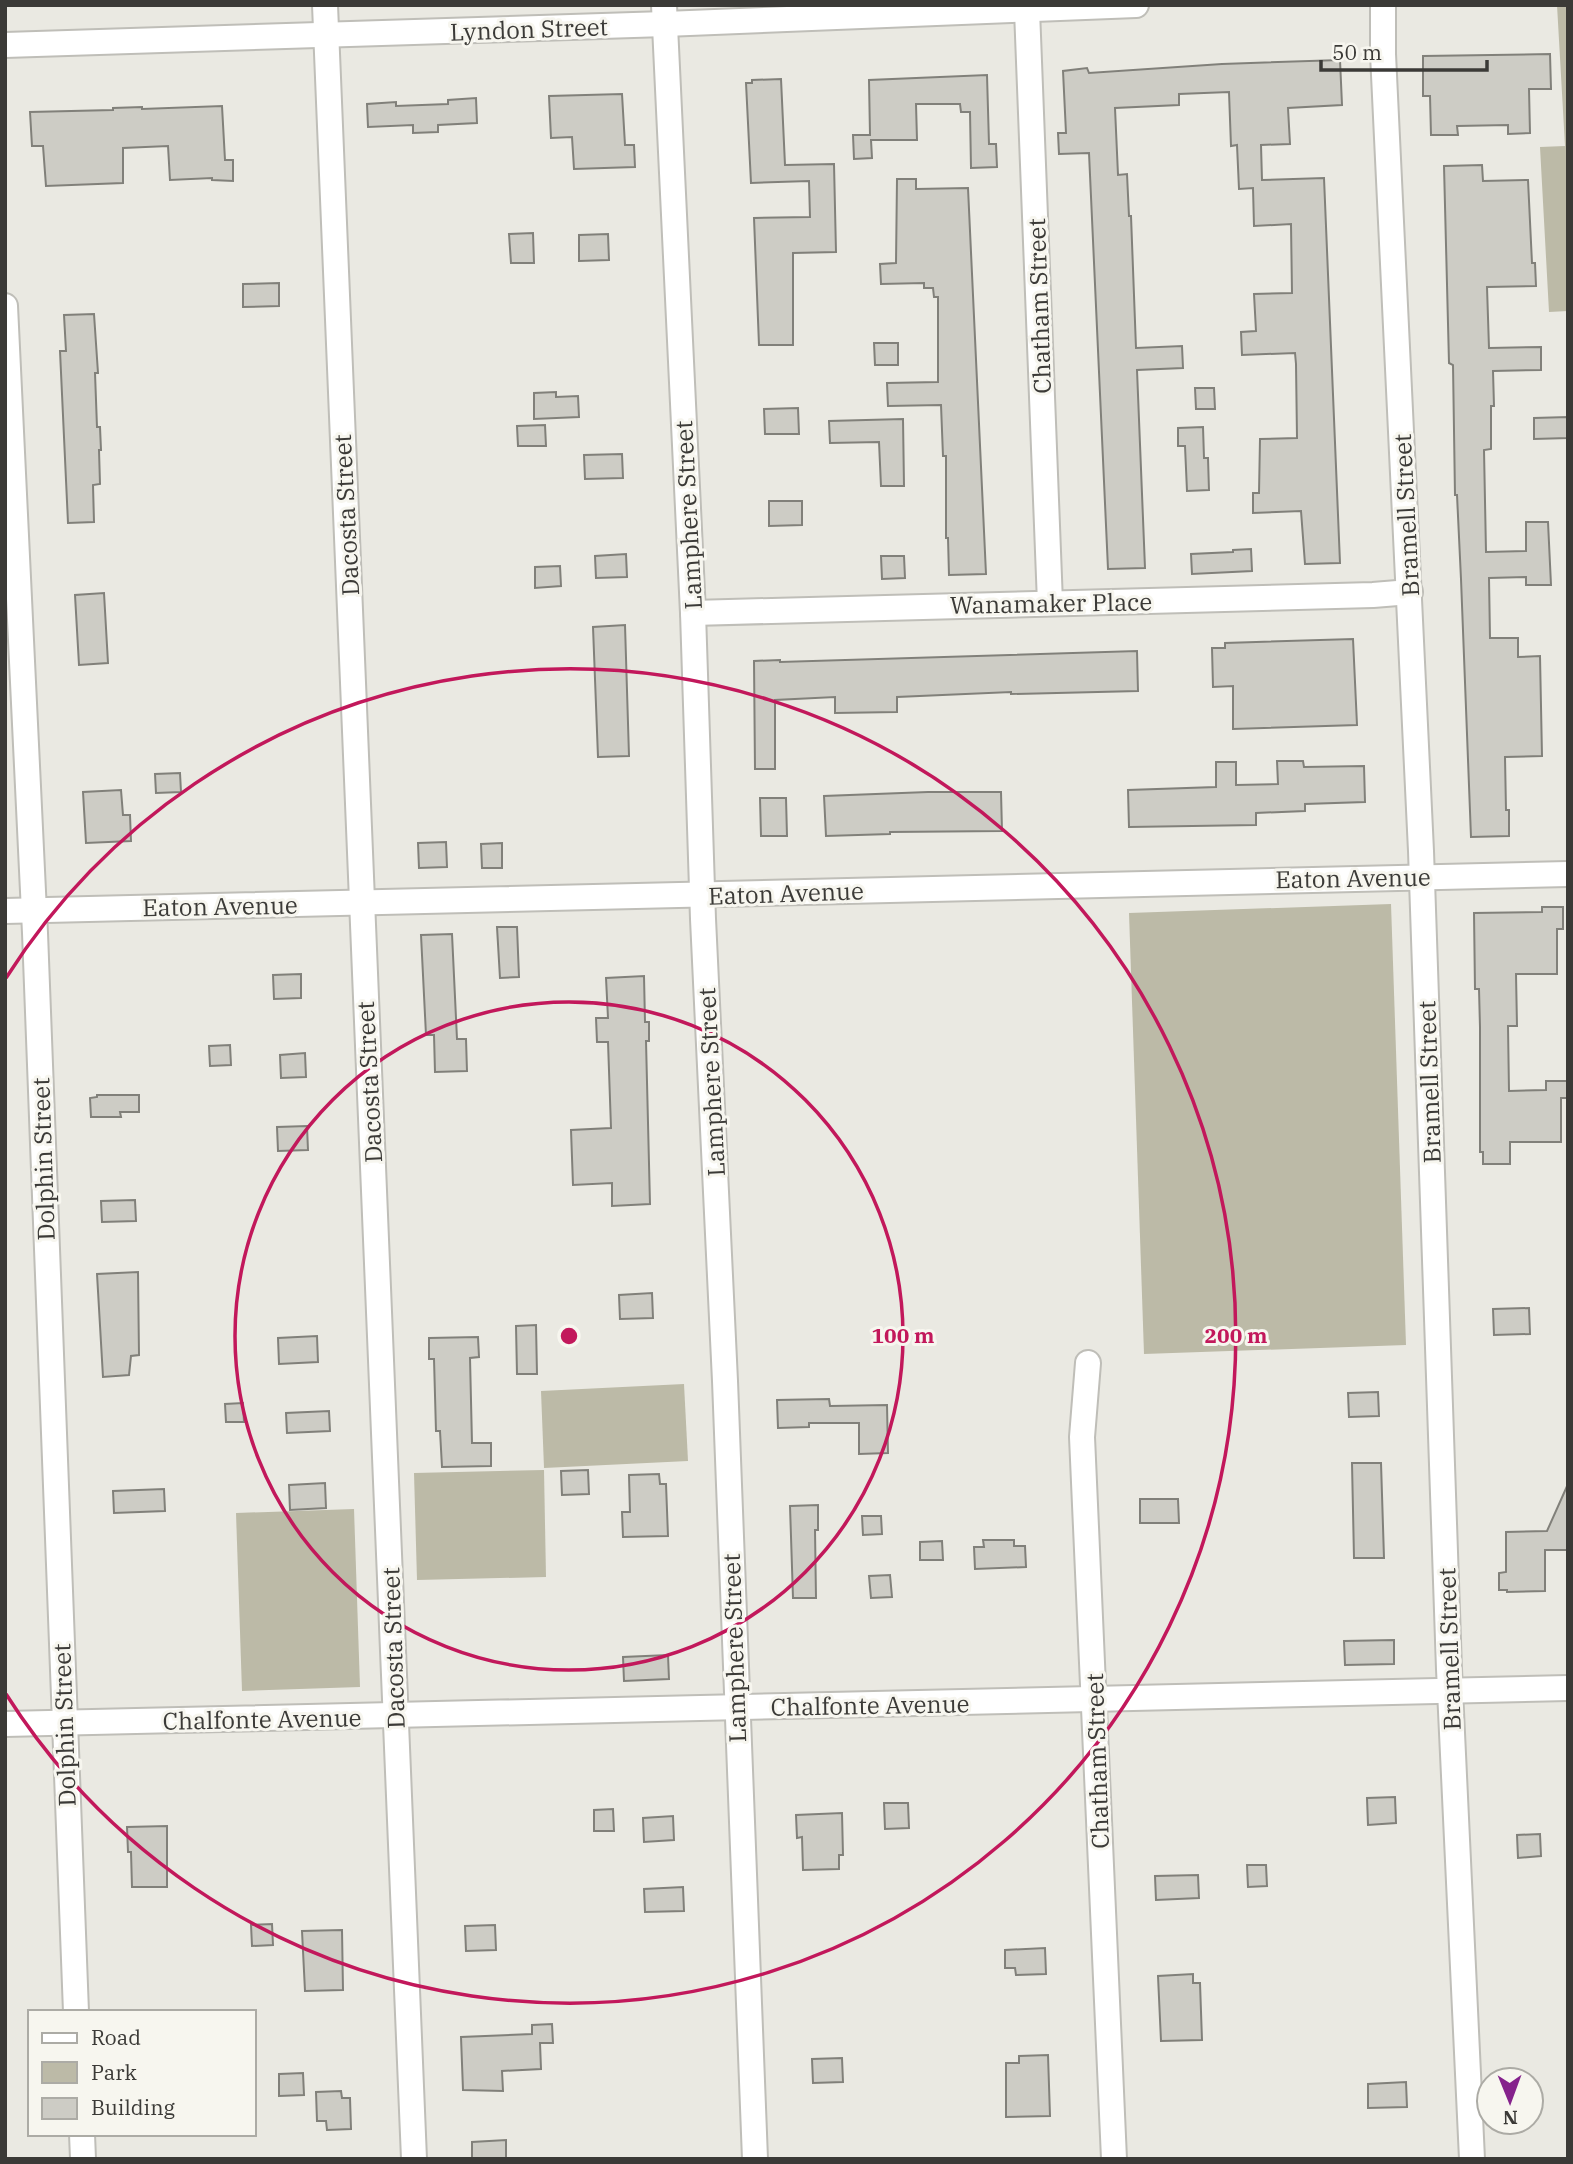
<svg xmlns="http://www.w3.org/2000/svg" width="1573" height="2164" viewBox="0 0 1573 2164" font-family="'IBM Plex Serif',serif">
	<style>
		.green { fill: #bcbaa7 }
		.building { fill: #cdccc5; stroke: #81807a; stroke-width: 2 }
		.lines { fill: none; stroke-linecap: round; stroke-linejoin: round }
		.minor-casing { stroke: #bfbeb8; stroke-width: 28 }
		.minor { stroke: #fff; stroke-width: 24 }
		.ring { fill: none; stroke: #c2185b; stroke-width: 3.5 }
		.labels { text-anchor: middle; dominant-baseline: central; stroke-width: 6; stroke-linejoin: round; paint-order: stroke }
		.street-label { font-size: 24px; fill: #3b3a37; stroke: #f7f6ef }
		.centre { fill: #c2185b; stroke: #f7f6ef; stroke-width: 3.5 }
		.ring-label { font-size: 21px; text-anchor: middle; font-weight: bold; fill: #c2185b; stroke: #f7f6ef; stroke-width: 6; stroke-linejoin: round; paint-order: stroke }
	</style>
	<rect width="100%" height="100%" fill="#eae9e2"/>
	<g class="green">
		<polygon points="1557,5 1568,5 1568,311 1549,312 1540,147 1565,146"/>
		<polygon points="1391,904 1406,1345 1144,1354 1129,913"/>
		<polygon points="684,1384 688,1461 544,1468 541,1391"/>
		<polygon points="544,1470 546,1577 417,1580 414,1473"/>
		<polygon points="354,1509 360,1687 242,1691 236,1513"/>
	</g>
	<g class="building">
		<polygon points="1550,54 1551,89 1529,89 1530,133 1508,134 1508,125 1457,126 1458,135 1431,135 1430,96 1423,96 1423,56"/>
		<polygon points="1340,60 1342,105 1288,108 1290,144 1261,145 1262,180 1324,178 1340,563 1305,564 1301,511 1253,513 1253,493 1259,493 1260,439 1297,438 1296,364 1295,353 1242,355 1241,332 1256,331 1254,294 1292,293 1291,224 1254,226 1253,188 1239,189 1237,145 1231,146 1229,92 1179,94 1179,105 1115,108 1118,175 1127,174 1129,216 1131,216 1136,348 1182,346 1183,368 1137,370 1145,568 1108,569 1089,153 1059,154 1058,133 1066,133 1063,71 1087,68 1089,73 1222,64"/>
		<polygon points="987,75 989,144 996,144 997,167 971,168 970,112 961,112 960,104 916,104 917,140 871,140 872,158 854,159 853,135 870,135 869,80"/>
		<polygon points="781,79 785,165 834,164 836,252 793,253 793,345 759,345 754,218 810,217 809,181 751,183 746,83 752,83 752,80"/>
		<polygon points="622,94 625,145 634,145 635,167 574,169 572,137 551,138 549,96"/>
		<polygon points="476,98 477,123 438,125 438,132 413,133 413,125 368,127 367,104 396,102 396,106 448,104 448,100"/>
		<polygon points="222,106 225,160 233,160 233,181 212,180 212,178 170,180 168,146 123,148 123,183 46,186 43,146 32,146 30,112 113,110 113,108 142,107 142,109"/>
		<polygon points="1482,165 1483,181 1528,180 1532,263 1535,263 1536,286 1487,287 1489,348 1541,347 1541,370 1493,371 1494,406 1491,406 1491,449 1484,450 1486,552 1526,551 1526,522 1548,522 1551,585 1526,585 1526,577 1489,578 1490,638 1518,638 1518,657 1540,656 1542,756 1505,757 1506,810 1509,810 1509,836 1471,837 1461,579 1457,495 1455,495 1453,365 1449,363 1444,166"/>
		<polygon points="897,179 916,179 916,189 968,188 986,574 949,575 948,538 946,538 946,456 943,456 941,405 888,406 887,383 938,382 938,297 934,297 933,288 924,288 924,283 881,284 880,264 896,263"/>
		<polygon points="533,233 534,263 511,263 509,234"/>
		<polygon points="608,234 609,260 579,261 579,235"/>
		<polygon points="279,283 279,306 243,307 243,284"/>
		<polygon points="94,314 98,373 95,373 97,427 100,427 101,450 99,450 100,484 93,485 94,522 68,523 60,351 66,351 64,315"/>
		<polygon points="874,343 898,343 898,365 875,365"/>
		<polygon points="1195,388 1214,388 1215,409 1196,409"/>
		<polygon points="556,392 556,397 578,396 579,417 534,419 534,393"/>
		<polygon points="798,408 799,434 765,434 764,409"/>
		<polygon points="1568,417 1568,438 1534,439 1534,418"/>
		<polygon points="903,419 904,486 881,486 879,442 830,443 829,421"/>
		<polygon points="545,425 546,446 518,446 517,426"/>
		<polygon points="1203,427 1204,458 1208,458 1209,490 1187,491 1185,446 1178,446 1178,428"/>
		<polygon points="622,454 623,478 585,479 584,455"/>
		<polygon points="769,501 802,501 802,525 769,526"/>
		<polygon points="1251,549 1252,571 1192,574 1191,554 1233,552 1233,550"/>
		<polygon points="626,554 627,577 596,578 595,556"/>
		<polygon points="881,556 904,556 905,578 882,579"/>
		<polygon points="560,566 561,586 535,588 535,567"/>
		<polygon points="104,593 108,663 79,665 75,595"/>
		<polygon points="625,625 629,756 598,757 593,627"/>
		<polygon points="1353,639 1357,725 1233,729 1233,686 1213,687 1212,648 1225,648 1225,643"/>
		<polygon points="1137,651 1138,691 1011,694 1011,692 897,697 897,712 835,713 835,697 775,700 775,769 755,769 754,661 780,660 780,662"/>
		<polygon points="1277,761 1303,761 1304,767 1364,766 1365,802 1305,804 1305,811 1256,813 1256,825 1129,827 1128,790 1216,787 1216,762 1236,762 1236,785 1278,784"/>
		<polygon points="180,773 181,792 156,793 155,774"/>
		<polygon points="121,790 123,815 130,815 131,841 86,843 83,792"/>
		<polygon points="928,792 1001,792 1002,831 890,832 890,834 826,836 824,796"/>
		<polygon points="760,798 786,798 787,836 761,836"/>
		<polygon points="446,842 447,867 419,868 418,843"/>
		<polygon points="502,843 502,868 482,868 481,844"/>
		<polygon points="1542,907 1563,907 1563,929 1557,929 1557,974 1516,974 1517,1026 1508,1026 1509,1091 1546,1090 1546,1081 1568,1081 1568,1098 1561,1098 1561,1142 1510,1142 1510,1164 1483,1164 1483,1152 1480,1152 1480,1027 1479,989 1475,989 1474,913 1542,912"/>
		<polygon points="497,927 517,927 519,977 500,978"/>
		<polygon points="452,934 457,1039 466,1039 467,1071 435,1072 434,1035 426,1035 421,935"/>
		<polygon points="301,974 301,998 274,999 273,975"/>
		<polygon points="644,976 645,1022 649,1022 649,1041 646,1041 650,1204 612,1206 612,1183 573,1185 571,1130 611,1128 608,1042 597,1042 596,1018 608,1018 606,978"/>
		<polygon points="230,1045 231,1065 210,1066 209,1046"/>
		<polygon points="305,1053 306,1077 281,1078 280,1055"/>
		<polygon points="97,1095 139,1095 139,1112 120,1112 121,1117 91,1117 90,1098 97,1097"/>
		<polygon points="307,1126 308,1150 278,1151 277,1127"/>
		<polygon points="135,1200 136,1221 102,1222 101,1201"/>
		<polygon points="138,1272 139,1355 131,1356 129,1375 103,1377 97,1274"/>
		<polygon points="652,1293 653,1318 620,1319 619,1295"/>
		<polygon points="1529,1308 1530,1334 1494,1335 1493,1309"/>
		<polygon points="536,1325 537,1374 517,1374 516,1326"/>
		<polygon points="317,1336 318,1362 279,1364 278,1338"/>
		<polygon points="478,1337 479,1357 470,1358 472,1443 491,1443 491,1466 442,1467 440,1431 436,1431 434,1359 429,1359 429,1338"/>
		<polygon points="1378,1392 1379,1416 1349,1417 1348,1393"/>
		<polygon points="829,1399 830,1406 887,1405 888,1453 859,1454 859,1423 809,1423 809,1427 778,1428 777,1400"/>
		<polygon points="243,1403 244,1422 226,1422 225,1404"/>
		<polygon points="329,1411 330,1431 287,1433 286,1413"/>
		<polygon points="1352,1463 1381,1463 1384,1558 1354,1558"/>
		<polygon points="588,1470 589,1494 562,1495 561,1471"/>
		<polygon points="659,1474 660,1484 666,1484 668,1536 623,1537 622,1512 630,1512 629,1475"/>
		<polygon points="325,1483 326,1508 290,1510 289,1485"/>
		<polygon points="1568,1484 1568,1550 1545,1550 1545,1591 1507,1592 1507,1590 1499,1590 1499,1573 1506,1572 1506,1532 1547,1531"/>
		<polygon points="164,1489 165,1511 114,1513 113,1491"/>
		<polygon points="1140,1499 1178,1499 1179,1523 1140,1523"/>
		<polygon points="818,1505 818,1530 815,1530 816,1598 793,1598 790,1506"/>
		<polygon points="862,1516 881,1516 882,1534 863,1535"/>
		<polygon points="983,1540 1014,1540 1014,1546 1025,1546 1026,1567 975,1569 974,1547 984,1547"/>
		<polygon points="942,1541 943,1560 920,1560 920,1542"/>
		<polygon points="890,1575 892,1597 871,1598 869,1576"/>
		<polygon points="1394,1640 1394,1664 1345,1665 1344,1641"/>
		<polygon points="668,1655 669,1679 624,1681 623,1657"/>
		<polygon points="1395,1797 1396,1823 1368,1825 1367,1798"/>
		<polygon points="884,1803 908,1803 909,1828 885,1829"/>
		<polygon points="613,1809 614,1831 594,1831 594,1810"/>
		<polygon points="842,1813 843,1855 839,1855 839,1869 803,1870 802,1837 797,1838 796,1815"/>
		<polygon points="673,1816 674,1840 644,1842 643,1818"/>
		<polygon points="167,1826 167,1887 132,1887 131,1852 128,1852 127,1827"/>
		<polygon points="1540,1834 1541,1856 1518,1858 1517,1835"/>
		<polygon points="1247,1865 1266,1865 1267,1886 1248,1887"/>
		<polygon points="1198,1875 1199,1898 1156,1900 1155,1876"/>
		<polygon points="683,1887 684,1911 645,1912 644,1889"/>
		<polygon points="272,1924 273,1945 252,1946 251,1925"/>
		<polygon points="495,1925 496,1950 466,1951 465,1926"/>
		<polygon points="342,1930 343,1990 305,1991 302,1931"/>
		<polygon points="1045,1948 1046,1974 1016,1975 1015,1968 1005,1968 1005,1950"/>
		<polygon points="1193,1974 1193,1983 1200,1983 1202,2040 1161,2041 1158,1976"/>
		<polygon points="552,2024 553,2043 540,2043 541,2069 502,2071 503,2091 463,2090 461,2037 532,2034 532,2025"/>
		<polygon points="1048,2055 1050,2116 1006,2117 1006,2063 1019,2063 1019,2056"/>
		<polygon points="842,2058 843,2082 813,2083 812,2059"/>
		<polygon points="303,2073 304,2095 279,2096 279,2074"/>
		<polygon points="1406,2082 1407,2107 1368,2108 1368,2084"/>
		<polygon points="341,2091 342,2098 350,2098 351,2129 327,2130 326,2121 317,2121 316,2092"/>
		<polygon points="506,2140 506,2159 472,2159 472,2142"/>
	</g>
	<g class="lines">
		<defs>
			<g id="minor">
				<polyline points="325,5 414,2159"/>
				<polyline points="664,5 693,613 703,919 725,1381 755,2159"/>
				<polyline points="1383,5 1383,54 1421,851 1449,1669 1472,2159"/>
				<polyline points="1027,10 1050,603"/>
				<polyline points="5,45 665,24 1136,5"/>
				<polyline points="5,306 35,933 76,2012"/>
				<polyline points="693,613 1373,595 1410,592"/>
				<polyline points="5,911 1568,874"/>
				<polyline points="1088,1363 1082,1437 1114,2159"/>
				<polyline points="5,1724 1568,1688"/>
				<polyline points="82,2134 83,2159"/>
			</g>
		</defs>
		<use href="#minor" class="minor-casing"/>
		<use href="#minor" class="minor"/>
	</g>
	<g class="ring">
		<circle cx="569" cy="1336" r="334"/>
		<path d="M6 978A667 667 0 1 1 6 1694"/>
	</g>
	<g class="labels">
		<g class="street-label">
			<text transform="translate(529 29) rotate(-2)">Lyndon Street</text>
			<text transform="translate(1039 306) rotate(-92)">Chatham Street</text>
			<text transform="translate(346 515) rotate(-93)">Dacosta Street</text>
			<text transform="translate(688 515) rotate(-93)">Lamphere Street</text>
			<text transform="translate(1406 515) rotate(-93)">Bramell Street</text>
			<text transform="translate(1051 603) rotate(-1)">Wanamaker Place</text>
			<text transform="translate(1353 878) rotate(-1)">Eaton Avenue</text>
			<text transform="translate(786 893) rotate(-2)">Eaton Avenue</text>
			<text transform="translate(220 906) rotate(-1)">Eaton Avenue</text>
			<text transform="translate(369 1082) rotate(-93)">Dacosta Street</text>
			<text transform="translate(711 1082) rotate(-93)">Lamphere Street</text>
			<text transform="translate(1429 1082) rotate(-92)">Bramell Street</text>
			<text transform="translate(43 1159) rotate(-92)">Dolphin Street</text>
			<text transform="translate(393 1648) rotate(-92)">Dacosta Street</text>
			<text transform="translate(734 1648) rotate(-92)">Lamphere Street</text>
			<text transform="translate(1449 1649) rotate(-92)">Bramell Street</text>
			<text transform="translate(870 1705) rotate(-1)">Chalfonte Avenue</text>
			<text transform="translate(262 1719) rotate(-1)">Chalfonte Avenue</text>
			<text transform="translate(64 1725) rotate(-92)">Dolphin Street</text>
			<text transform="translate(1097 1761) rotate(-92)">Chatham Street</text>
		</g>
	</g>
	<circle cx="569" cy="1336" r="10" class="centre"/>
	<g class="ring-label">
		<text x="903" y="1343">100 m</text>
		<text x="1236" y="1343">200 m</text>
	</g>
	<rect width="1573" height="2164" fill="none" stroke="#3b3a37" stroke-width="14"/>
	<rect x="28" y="2010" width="228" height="126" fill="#f7f6ef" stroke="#acaba5" stroke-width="2"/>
	<rect x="42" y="2033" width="35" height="10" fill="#ffffff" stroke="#acaba5" stroke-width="2"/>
	<text x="91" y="2045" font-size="21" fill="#3b3a37">Road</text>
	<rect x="42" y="2062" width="35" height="21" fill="#bcbaa7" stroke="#acaba5" stroke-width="2"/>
	<text x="91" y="2080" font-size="21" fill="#3b3a37">Park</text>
	<rect x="42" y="2098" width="35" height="21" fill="#cdccc5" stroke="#acaba5" stroke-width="2"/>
	<text x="91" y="2115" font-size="21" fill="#3b3a37">Building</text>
	<g transform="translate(1510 2101) rotate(179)"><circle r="33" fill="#f7f6ef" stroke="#acaba5" stroke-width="2"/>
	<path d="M0-5L12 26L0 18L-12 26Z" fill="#85228c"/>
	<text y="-10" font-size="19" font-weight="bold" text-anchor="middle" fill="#3b3a37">N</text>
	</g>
	<path d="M1321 60v10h166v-10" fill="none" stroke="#3b3a37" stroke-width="3.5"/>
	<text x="1332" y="60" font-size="21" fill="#3b3a37" stroke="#f7f6ef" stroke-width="5" paint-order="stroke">50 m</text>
</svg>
